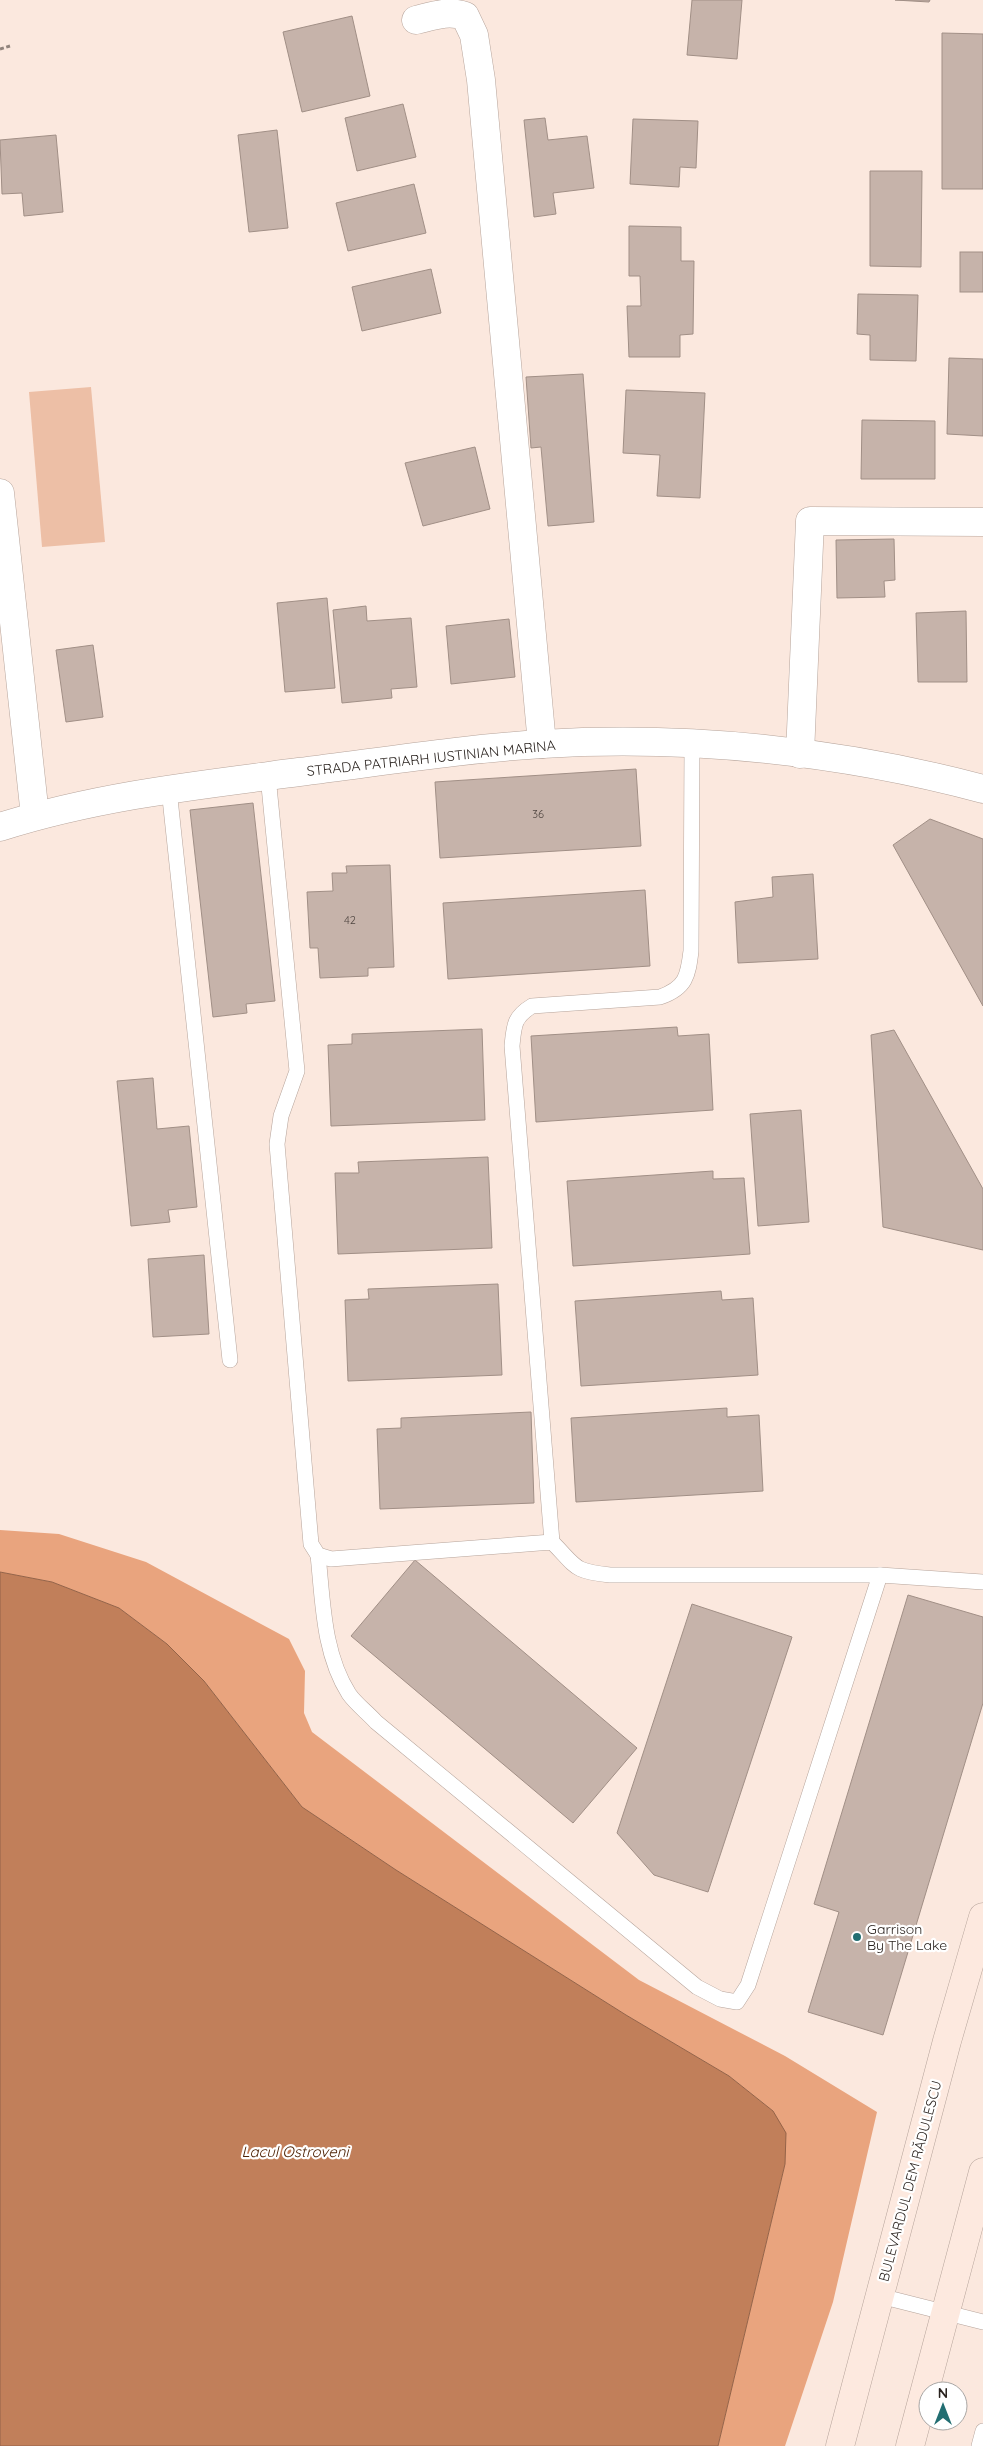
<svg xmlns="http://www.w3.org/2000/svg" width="983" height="2446" viewBox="0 0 983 2446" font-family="Quicksand,sans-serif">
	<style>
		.green { fill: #edbfa6 }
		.forest { fill: #e9a47e }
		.water { fill: #c17f5a; stroke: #946348 }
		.building { fill: #c6b3aa; stroke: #a18f86 }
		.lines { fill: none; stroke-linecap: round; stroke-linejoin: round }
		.service-casing { stroke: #b6a49b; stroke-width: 16 }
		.minor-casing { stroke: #b6a49b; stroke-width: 29 }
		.secondary-casing { stroke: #b6a49b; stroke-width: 29 }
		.path { stroke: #90837c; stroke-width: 3; stroke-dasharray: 4 2.5; stroke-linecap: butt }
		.service { stroke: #fff; stroke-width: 15 }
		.minor { stroke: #fff; stroke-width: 28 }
		.secondary { stroke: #fde9df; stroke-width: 28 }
		.poi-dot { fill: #226e72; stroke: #fff; stroke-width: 2 }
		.labels { text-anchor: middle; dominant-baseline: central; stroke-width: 4.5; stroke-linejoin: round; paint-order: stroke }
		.number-label { font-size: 11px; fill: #514742 }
		.street-label { font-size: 14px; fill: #2a231f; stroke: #fff }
		.poi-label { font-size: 14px; fill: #2a231f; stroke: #fff; text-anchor: start }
		.water-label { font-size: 15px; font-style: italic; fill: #4f2407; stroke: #fff }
	</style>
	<rect width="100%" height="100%" fill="#fbe8de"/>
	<polygon class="green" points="91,387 105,542 42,547 29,392"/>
	<polygon class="forest" points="0,1530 59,1534 146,1562 289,1639 305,1671 304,1713 312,1732 639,1980 785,2056 877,2112 833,2302 785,2446 718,2446 785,2164 773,2111 729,2076 626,2015 396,1870 302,1807 204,1681 167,1644 119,1608 52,1582 0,1572"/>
	<polygon class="water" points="0,1572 52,1582 119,1608 167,1644 204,1681 302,1807 396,1870 626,2015 729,2076 773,2111 786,2133 785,2164 718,2446 0,2446"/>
	<g class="building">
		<polygon points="692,0 742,0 737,59 687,55"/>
		<polygon points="895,0 930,0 929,2"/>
		<polygon points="352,16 370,96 302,112 283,32"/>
		<polygon points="942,33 983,34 983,189 942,189"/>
		<polygon points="403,104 416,157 357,171 345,118"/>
		<polygon points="545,118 548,140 587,136 594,188 553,193 556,214 534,217 524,120"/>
		<polygon points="633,119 698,121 696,168 680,167 679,187 630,184"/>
		<polygon points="277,130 288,228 249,232 238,135"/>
		<polygon points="56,135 63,212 24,216 22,193 2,194 0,140"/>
		<polygon points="870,171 922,171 921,267 870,266"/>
		<polygon points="414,184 426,233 348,251 336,203"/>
		<polygon points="629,226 681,227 681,261 694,261 693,334 680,335 680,357 629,357 627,306 641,306 640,276 629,276"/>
		<rect x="960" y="252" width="23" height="40"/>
		<polygon points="431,269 441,313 362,331 352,287"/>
		<polygon points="858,294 918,295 916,361 870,360 870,335 857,334"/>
		<polygon points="949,358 983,359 983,436 947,434"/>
		<polygon points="583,374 594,522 548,526 541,447 531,448 526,377"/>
		<polygon points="626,390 705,393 700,498 657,496 660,455 623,453"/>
		<polygon points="862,420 935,421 935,479 861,479"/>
		<polygon points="475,447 490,509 423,526 405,463"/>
		<polygon points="894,539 895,580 884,581 885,597 837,598 836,540"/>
		<polygon points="327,598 335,688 285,692 277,603"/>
		<polygon points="366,606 367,621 411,618 417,687 391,689 392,698 342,703 333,610"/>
		<polygon points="966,611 967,682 918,682 916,613"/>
		<polygon points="509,619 515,677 451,684 446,626"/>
		<polygon points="93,645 103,717 66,722 56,650"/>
		<polygon points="636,769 641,846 440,858 435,782"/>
		<polygon points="253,803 275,1001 246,1004 247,1013 213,1017 190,810"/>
		<polygon points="930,819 983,839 983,1006 893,845"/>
		<polygon points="390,865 394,967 368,968 368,976 320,978 318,948 310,948 307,892 333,891 332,873 347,873 346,866"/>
		<polygon points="813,874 818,959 738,963 735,902 773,897 772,877"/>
		<polygon points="645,890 650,966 448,979 443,903"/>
		<polygon points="677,1027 678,1036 709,1034 713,1110 536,1122 531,1036"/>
		<polygon points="482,1029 485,1120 331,1126 328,1045 352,1044 352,1034"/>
		<polygon points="894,1030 983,1189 983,1250 883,1227 871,1035"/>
		<polygon points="153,1078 157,1129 189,1126 197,1207 168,1210 170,1222 131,1226 117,1081"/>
		<polygon points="801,1110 809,1222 758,1226 750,1114"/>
		<polygon points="488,1157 492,1248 338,1254 335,1173 359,1173 358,1162"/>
		<polygon points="713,1171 713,1179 744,1178 750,1254 573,1266 567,1181"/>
		<polygon points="204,1255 209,1334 153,1337 148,1259"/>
		<polygon points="498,1284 502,1375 348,1381 345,1300 369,1299 368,1289"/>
		<polygon points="721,1291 722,1300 753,1298 758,1375 581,1386 575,1301"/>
		<polygon points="727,1408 727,1417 759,1415 763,1491 576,1502 571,1418"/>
		<polygon points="531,1412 534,1503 380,1509 377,1429 401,1428 401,1418"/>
		<polygon points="415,1560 637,1748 573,1823 351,1636"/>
		<polygon points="908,1595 983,1617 983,1703 883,2035 808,2012 839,1912 814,1904"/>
		<polygon points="692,1604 792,1637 708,1892 654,1875 617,1833"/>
	</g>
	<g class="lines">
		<defs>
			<g id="service">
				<path d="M268 776 297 1071 281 1116 277 1144 311 1544 318 1555 331 1559 552 1542C577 1567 572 1571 610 1575H880L983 1582"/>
				<polyline points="169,789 230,1360"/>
				<path d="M552 1542 512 1046C514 1025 514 1017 532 1006L660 997C686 988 688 976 691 951L692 745"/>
				<path d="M318 1555C323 1602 323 1653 349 1694 356 1704 368 1713 376 1722L697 1987 720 1999 737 2002 748 1985 880 1575"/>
				<polyline points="880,2296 983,2322"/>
				<polyline points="979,2446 983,2431"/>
			</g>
			<g id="minor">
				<path d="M416 20C433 16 448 10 465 16L474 35 481 80 542 744"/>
				<polyline points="0,493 35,816"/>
				<polyline points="800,754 810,521 983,522"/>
				<path d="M0 827C97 796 199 785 299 772 380 762 461 749 542 744 689 735 841 751 983 789"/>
			</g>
			<g id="secondary">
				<polyline points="840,2446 947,2041 983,1917"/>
				<polyline points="910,2446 983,2172"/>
			</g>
		</defs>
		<use href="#service" class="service-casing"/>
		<use href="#minor" class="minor-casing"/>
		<use href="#secondary" class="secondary-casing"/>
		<polyline class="path" points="0,49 10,46"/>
		<use href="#service" class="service"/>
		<use href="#minor" class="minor"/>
		<use href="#secondary" class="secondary"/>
	</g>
	<circle class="poi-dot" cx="857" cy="1937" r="5"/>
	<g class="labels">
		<g class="number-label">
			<text x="538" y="814">36</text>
			<text x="350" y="920">42</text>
		</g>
		<g class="street-label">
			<text transform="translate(431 758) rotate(-6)">STRADA PATRIARH IUSTINIAN MARINA</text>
			<text transform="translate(910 2181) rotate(-75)">BULEVARDUL DEM RĂDULESCU</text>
		</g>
		<g class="poi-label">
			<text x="867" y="1929">Garrison<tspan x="867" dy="16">By The Lake</tspan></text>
		</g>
		<g class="water-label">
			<text x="295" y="2151">Lacul Ostroveni</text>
		</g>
	</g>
	<g transform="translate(943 2406)"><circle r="24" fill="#ffffff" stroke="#aaa7a5"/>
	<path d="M0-4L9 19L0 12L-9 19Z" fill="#226e72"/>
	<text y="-8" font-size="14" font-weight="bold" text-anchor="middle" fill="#2a231f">N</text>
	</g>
</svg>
